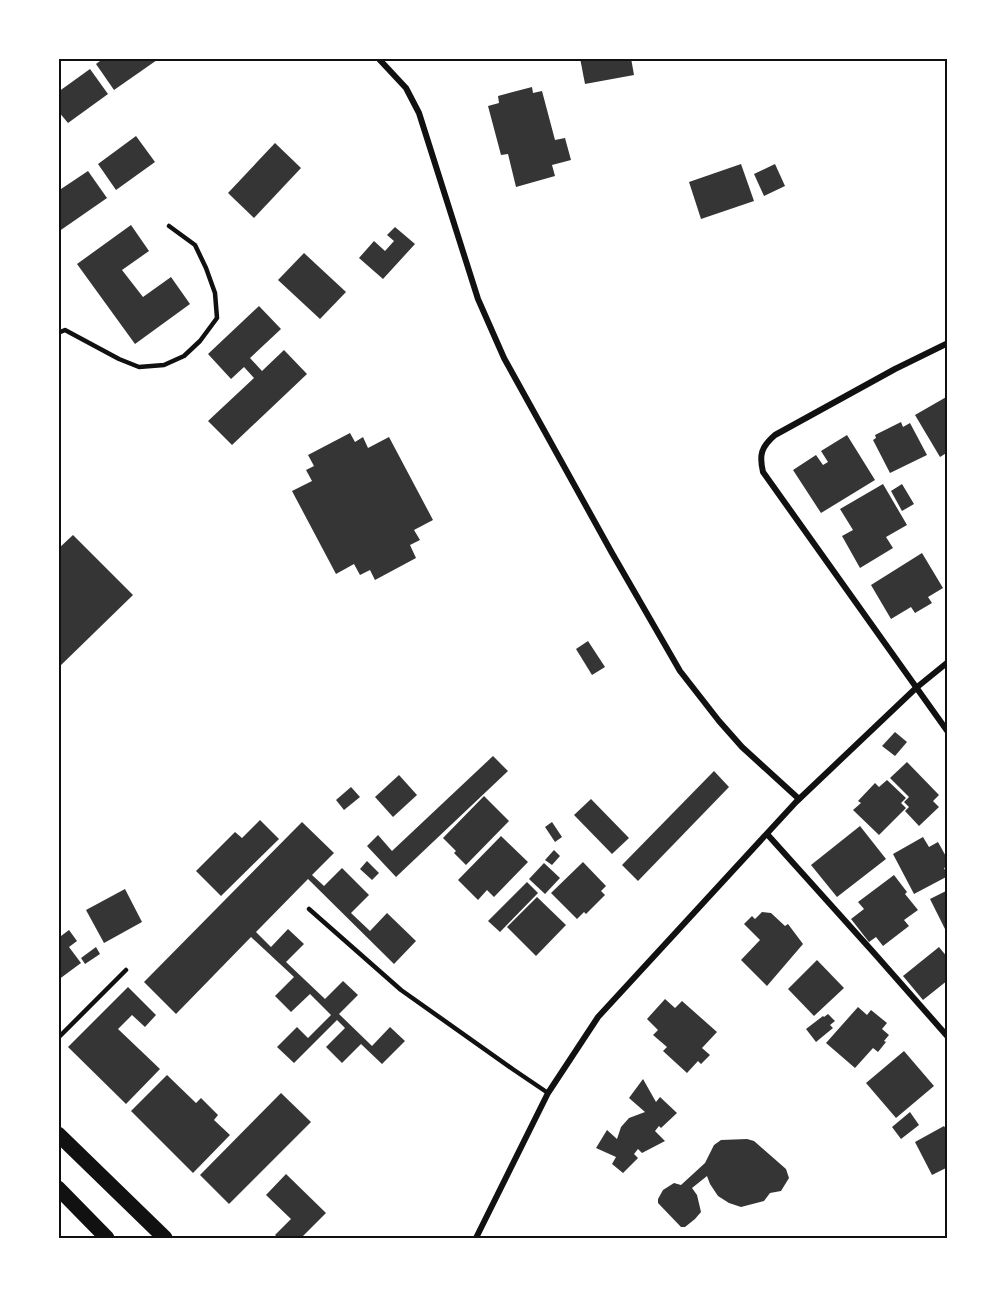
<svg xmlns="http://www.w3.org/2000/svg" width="1006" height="1297" viewBox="0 0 1006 1297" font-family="'Space Grotesk',sans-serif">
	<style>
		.building { fill: #353535 }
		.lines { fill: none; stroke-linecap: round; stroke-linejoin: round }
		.service { stroke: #111; stroke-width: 4.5 }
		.minor { stroke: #111; stroke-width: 6 }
		.primary { stroke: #111; stroke-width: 15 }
		.neatline { fill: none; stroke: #111; stroke-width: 2 }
	</style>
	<rect width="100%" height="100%" fill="#fff"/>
	<g class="building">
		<polygon points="104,58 156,58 157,60 114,90 96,64"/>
		<polygon points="580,58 631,58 634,75 585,84"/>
		<polygon points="90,69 108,94 68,123 58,111 58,92"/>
		<polygon points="532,87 533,93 542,91 555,140 565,138 571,160 552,165 555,176 516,187 508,154 501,155 488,106 499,103 498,96"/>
		<polygon points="136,136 155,162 116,190 98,164"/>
		<polygon points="275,143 301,168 254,218 228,193"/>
		<polygon points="741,164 754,201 701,219 689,182"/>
		<polygon points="775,164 785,186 764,196 754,174"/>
		<polygon points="88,171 107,198 58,232 58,191"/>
		<polygon points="131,225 149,251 122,270 143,297 171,277 190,304 135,344 77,264"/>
		<polygon points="395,227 415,244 383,279 359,258 374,241 385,251 394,241 387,235"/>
		<polygon points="304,253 346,292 320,319 278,280"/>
		<polygon points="259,306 281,329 250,358 262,371 284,350 307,374 232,445 208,421 254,378 244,367 231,379 208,354"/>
		<polygon points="948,396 948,452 940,457 915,415"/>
		<polygon points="901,422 903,427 910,423 927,455 890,473 873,440 876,438 875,435"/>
		<polygon points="350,433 355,442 363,437 368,448 389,437 433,520 414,530 420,540 410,545 416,558 375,580 370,570 360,575 354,564 336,574 292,491 312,481 306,470 314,466 308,455"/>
		<polygon points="847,435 875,480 821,513 793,470 816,455 823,465 828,462 821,451"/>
		<polygon points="883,484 907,525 886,537 893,548 860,568 842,536 853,530 840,509"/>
		<polygon points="902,484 914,504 902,511 891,491"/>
		<polygon points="73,535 133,595 58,668 58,549"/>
		<polygon points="922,553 943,588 928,597 932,603 915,613 911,607 891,619 871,585"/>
		<polygon points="588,641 605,667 592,675 576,649"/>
		<polygon points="895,732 907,742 895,756 882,746"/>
		<polygon points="493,756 508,771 396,877 367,846 378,835 392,851"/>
		<polygon points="907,762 939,795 933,801 939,807 919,826 905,811 909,807 904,802 909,797 890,778"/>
		<polygon points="714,771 729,787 638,881 622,865"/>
		<polygon points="399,775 417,795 393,817 375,797"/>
		<polygon points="887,780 906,798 901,803 906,808 879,835 853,810 861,803 858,801 875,783 879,787"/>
		<polygon points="351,787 360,797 344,810 336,800"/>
		<polygon points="484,796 509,821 466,865 454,853 456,851 443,838"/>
		<polygon points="591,799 629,838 612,854 574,815"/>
		<polygon points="260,820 279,839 221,896 196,871 235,832 242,838"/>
		<polygon points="302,822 334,853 312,875 324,886 342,868 369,895 351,913 370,931 387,913 416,941 394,964 308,879 256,932 271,947 288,929 304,944 286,962 325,999 343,981 358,995 339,1014 372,1046 390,1027 405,1041 382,1064 361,1044 342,1063 326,1047 345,1028 337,1020 294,1063 277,1047 297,1027 308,1038 331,1015 310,994 291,1012 275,996 294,977 251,937 176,1014 144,982"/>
		<polygon points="552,822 562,837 555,842 545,827"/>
		<polygon points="860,826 886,859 837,897 811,865"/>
		<polygon points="501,836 528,862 494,897 487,890 478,900 458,880"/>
		<polygon points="923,837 929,847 938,842 948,860 948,866 944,868 948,876 914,894 893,854"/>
		<polygon points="554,850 560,856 552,865 545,860"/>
		<polygon points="367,861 379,873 372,880 360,869"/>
		<polygon points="583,862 606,886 601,891 605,895 586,914 584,912 577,919 551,893"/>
		<polygon points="544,863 560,878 545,894 529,879"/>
		<polygon points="894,875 907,892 905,894 918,910 904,920 909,926 883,946 876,937 869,942 851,919 864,909 858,902"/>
		<polygon points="527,882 538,893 500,932 488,921"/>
		<polygon points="125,889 142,922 104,943 86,910"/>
		<polygon points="948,890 948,930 946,931 930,899"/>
		<polygon points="537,897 566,925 536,956 507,927"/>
		<polygon points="762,912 771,913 785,926 788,924 803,944 767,986 741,960 760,940 744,924 752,916 755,919"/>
		<polygon points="69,930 77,941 69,947 81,963 58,980 58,933 61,936"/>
		<polygon points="96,947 100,954 85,964 81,958"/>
		<polygon points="939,947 948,958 948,980 923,1000 903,976"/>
		<polygon points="817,960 844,988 814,1016 788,989"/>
		<polygon points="128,987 156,1015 145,1027 132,1015 118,1029 160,1069 126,1104 68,1047"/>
		<polygon points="665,999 675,1008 682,1001 717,1032 702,1048 710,1055 701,1064 698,1061 687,1073 663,1051 667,1047 653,1035 658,1030 647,1019"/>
		<polygon points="858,1007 867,1015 871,1010 887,1023 882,1029 889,1035 884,1041 886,1042 878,1052 873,1048 855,1068 826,1043"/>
		<polygon points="828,1014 835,1021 830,1025 833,1028 816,1042 806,1029 823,1016 824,1017"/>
		<polygon points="904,1051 934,1086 896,1118 866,1083"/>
		<polygon points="167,1075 196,1103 201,1098 218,1115 214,1120 230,1135 193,1173 131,1111"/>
		<polygon points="643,1079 656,1102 660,1097 677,1113 661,1128 659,1126 655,1131 665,1141 642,1153 638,1149 634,1154 638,1158 623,1173 612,1164 616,1157 596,1148 607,1130 617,1139 621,1127 629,1118 645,1112 629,1098"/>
		<polygon points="281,1093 311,1122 229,1204 200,1175"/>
		<polygon points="910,1112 919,1125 901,1139 892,1127"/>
		<polygon points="944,1126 948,1132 948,1167 932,1175 915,1142"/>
		<polygon points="747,1139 754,1141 786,1169 789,1178 781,1191 770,1193 764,1201 741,1207 729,1203 718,1196 710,1184 707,1176 692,1188 697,1195 701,1212 695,1219 685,1227 681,1227 658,1203 658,1199 663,1190 674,1183 681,1185 705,1163 714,1145 721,1140"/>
		<polygon points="286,1174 326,1213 301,1238 278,1238 275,1235 291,1219 266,1195"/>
	</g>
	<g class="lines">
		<g class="service">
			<polyline points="58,333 65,330 119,359 139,367 164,365 184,356 200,341 217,318 215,293 206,268 195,245 169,226"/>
			<polyline points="309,909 401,990 514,1070 548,1093"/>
			<polyline points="58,1038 126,970"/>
		</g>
		<g class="minor">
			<polyline points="378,58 406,88 419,113 478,299 504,358 612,553 680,671 719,721 742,747 799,799"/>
			<path d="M948 343 895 369 775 435C761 447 759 455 763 472L948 732"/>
			<polyline points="767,834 874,953 948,1037"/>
			<polyline points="476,1238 548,1093 598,1017 796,802 916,688 948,662"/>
		</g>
		<g class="primary">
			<polyline points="58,1134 165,1238"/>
			<polyline points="58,1188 107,1238"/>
		</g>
	</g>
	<rect width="1006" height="1297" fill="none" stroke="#ffffff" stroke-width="120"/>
	<rect x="60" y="60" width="886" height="1177" class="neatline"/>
</svg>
